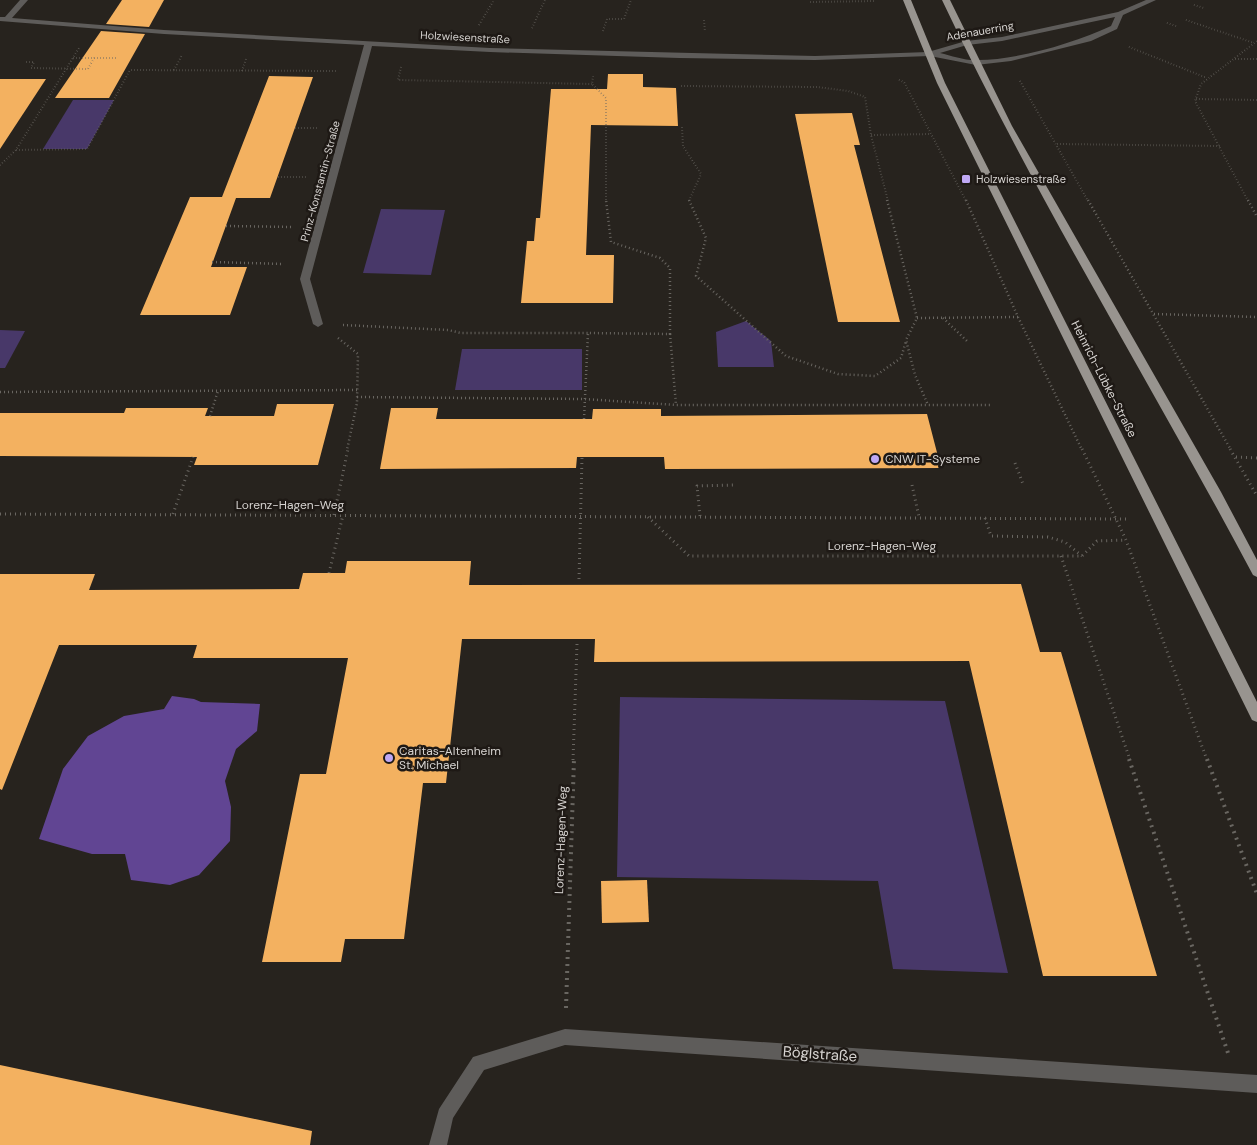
<svg xmlns="http://www.w3.org/2000/svg" width="1257" height="1145" viewBox="0 0 1257 1145" font-family="'DM Sans',sans-serif">
	<style>
		.green { fill: #483869 }
		.water { fill: #614593 }
		.building { fill: #f3b160 }
		.lines { fill: none; stroke-linecap: round; stroke-linejoin: round }
		.path-far3 { stroke: #696661; stroke-width: 2; stroke-dasharray: 0.5 2.5; stroke-linecap: butt }
		.path-far2 { stroke: #696661; stroke-width: 2.5; stroke-dasharray: 1 3; stroke-linecap: butt }
		.path-far1 { stroke: #696661; stroke-width: 3; stroke-dasharray: 1 4; stroke-linecap: butt }
		.path { stroke: #696661; stroke-width: 4; stroke-dasharray: 2 5; stroke-linecap: butt }
		.minor { fill: #5e5c5a; fill-rule: evenodd }
		.major { fill: #98948f; fill-rule: evenodd }
		.poi-dot { fill: #bfa8f4; stroke: #1e1915; stroke-width: 2 }
		.labels { text-anchor: middle; dominant-baseline: central; stroke-width: 5; stroke-linejoin: round; paint-order: stroke }
		.far-street-label { font-size: 11px; fill: #d6d3d0; stroke: #1e1915 }
		.far-poi-label { font-size: 11px; fill: #d6d3d0; stroke: #1e1915; text-anchor: start }
		.street-label { font-size: 12px; fill: #d6d3d0; stroke: #1e1915 }
		.poi-label { font-size: 12px; fill: #d6d3d0; stroke: #1e1915; text-anchor: start }
		.near-street-label { font-size: 15px; fill: #d6d3d0; stroke: #1e1915 }
	</style>
	<rect width="100%" height="100%" fill="#27231e"/>
	<g class="green">
		<polygon points="73,100 114,100 87,149 43,149"/>
		<polygon points="381,209 445,210 431,275 363,273"/>
		<polygon points="746,321 771,341 774,367 718,367 716,332"/>
		<polygon points="0,330 25,331 5,368 0,368"/>
		<polygon points="462,349 582,349 582,390 455,390"/>
		<polygon points="620,697 945,701 1008,973 893,969 878,881 617,877"/>
	</g>
	<polygon class="water" points="172,696 194,699 201,702 260,704 257,731 236,749 225,781 231,807 230,841 199,875 170,885 131,880 125,854 92,854 39,839 63,769 88,736 124,716 164,709"/>
	<g class="building">
		<polygon points="122,0 164,0 149,27 106,24"/>
		<polygon points="101,31 145,34 109,98 55,98"/>
		<polygon points="608,74 643,74 643,87 676,88 678,126 591,125 586,255 614,255 613,303 521,303 527,241 534,241 536,218 540,218 551,89 607,89"/>
		<polygon points="269,76 313,77 270,198 236,198 211,267 247,267 230,315 140,315 190,197 222,197"/>
		<polygon points="0,79 46,79 0,149"/>
		<polygon points="852,113 860,145 854,145 900,322 838,322 795,114"/>
		<polygon points="277,404 334,404 318,465 194,465 197,457 0,456 0,413 124,413 126,408 208,408 205,416 274,416"/>
		<polygon points="391,408 438,408 436,419 592,419 593,409 661,409 661,416 927,414 941,468 665,469 664,457 577,457 576,468 380,469"/>
		<polygon points="347,561 471,561 469,585 1021,584 1040,652 1061,652 1157,976 1043,976 969,661 594,662 595,639 462,639 446,783 423,783 404,939 345,939 341,962 262,962 300,774 326,774 348,658 193,658 197,645 59,645 2,790 0,789 0,574 95,574 89,590 299,589 303,573 345,573"/>
		<polygon points="647,880 649,922 602,923 601,881"/>
		<polygon points="0,1065 312,1131 310,1145 0,1145"/>
	</g>
	<g class="lines">
		<g class="path-far3">
			<polyline points="810,2 875,1"/>
			<polyline points="1194,5 1204,8"/>
			<polyline points="704,20 705,32"/>
			<polyline points="1186,20 1254,43"/>
			<polyline points="1167,23 1176,26"/>
			<polyline points="479,25 494,0"/>
			<polyline points="532,28 545,0"/>
			<polyline points="603,31 607,19 624,19 631,0"/>
			<polyline points="1129,47 1207,78"/>
			<polyline points="73,58 118,58"/>
			<polyline points="1235,59 1257,59"/>
			<polyline points="26,62 34,62 31,68 88,69 94,58"/>
			<polyline points="401,67 398,80 592,84"/>
			<polyline points="174,70 182,55"/>
			<polyline points="242,71 246,59"/>
			<polyline points="593,76 592,84 606,98 606,201"/>
			<polyline points="899,80 904,82 966,201"/>
			<polyline points="1020,81 1088,201"/>
			<polyline points="681,86 817,87 848,91 865,97 871,135 888,201"/>
			<polyline points="1196,99 1257,100"/>
			<polyline points="682,127 683,146 701,174 689,201"/>
			<polyline points="295,128 319,128"/>
			<polyline points="871,135 930,134"/>
			<polyline points="1057,144 1220,146"/>
			<polyline points="16,150 87,149 130,70 336,71"/>
			<polyline points="0,165 16,150 79,48"/>
			<polyline points="278,177 307,177"/>
			<polyline points="1248,201 1195,101 1201,84 1257,41"/>
		</g>
		<g class="path-far2">
			<polyline points="689,200 706,238 696,276 786,356 838,374 875,376 901,358 906,341"/>
			<polyline points="887,200 917,318 906,340 915,375 928,405 992,405"/>
			<polyline points="966,200 1018,317 1082,450"/>
			<polyline points="1088,200 1231,450"/>
			<polyline points="1248,200 1257,217"/>
			<polyline points="226,226 293,227"/>
			<polyline points="212,262 284,264"/>
			<polyline points="1154,314 1257,317"/>
			<polyline points="917,318 1018,317"/>
			<polyline points="943,318 967,341"/>
			<polyline points="343,325 448,330 461,333 588,333"/>
			<polyline points="670,334 676,405"/>
			<polyline points="338,338 358,354 357,403 347,450"/>
			<polyline points="0,392 357,390"/>
			<polyline points="357,397 584,399 676,405 928,405"/>
			<polyline points="210,416 218,391"/>
			<polyline points="584,419 588,333 670,334 670,268 660,258 611,242 606,200"/>
		</g>
		<g class="path-far1">
			<polyline points="1082,449 1126,540 1207,760"/>
			<polyline points="1230,449 1257,496"/>
			<polyline points="1236,457 1257,458"/>
			<polyline points="1015,463 1023,484"/>
			<polyline points="912,485 919,517"/>
			<polyline points="0,514 1129,519"/>
			<polyline points="173,514 193,457"/>
			<polyline points="334,515 348,449"/>
			<polyline points="700,516 697,486 735,485"/>
			<polyline points="648,517 689,556 1082,556 1097,541 1126,540"/>
			<polyline points="985,518 991,536 1048,537 1065,542 1082,556"/>
			<polyline points="1061,556 1130,760"/>
			<polyline points="329,573 343,515"/>
			<polyline points="579,579 582,457"/>
			<polyline points="573,760 577,644"/>
		</g>
		<g class="path">
			<polyline points="1129,759 1228,1053"/>
			<polyline points="1207,759 1257,894"/>
			<polyline points="566,1008 574,759"/>
		</g>
		<g class="minor">
			<path d="M20 0H28L12 18 164 30 490 48 815 56 928 52 966 41 1002 37 1118 12 1146 0H1156L1123 15 1117 29 1091 41 1011 61 976 65 930 56 815 60 679 58 490 52 372 46 310 279 323 324 318 327 313 324 300 279 364 45 164 34 0 21V17H5ZM1115 17 1111 26C1074 43 1018 60 978 60 966 61 952 56 940 53L967 45 1002 41Z"/>
			<polygon points="565,1029 1257,1075 1257,1093 565,1045 484,1070 453,1118 447,1145 429,1145 439,1109 473,1057"/>
		</g>
		<g class="major">
			<polygon points="903,0 911,0 945,83 1257,702 1257,722 1252,720 937,83"/>
			<path d="M942 0H950L1012 126 1221 492 1257 560V577L1253 575C1151 383 1035 197 942 0Z"/>
		</g>
	</g>
	<g class="poi-dot">
		<rect x="961" y="174" width="10" height="10" rx="2.5"/>
		<circle cx="875" cy="459" r="5"/>
		<circle cx="389" cy="758" r="5"/>
	</g>
	<g class="labels">
		<g class="far-street-label">
			<text transform="translate(980 31) rotate(-10)">Adenauerring</text>
			<text transform="translate(465 37) rotate(3)">Holzwiesenstraße</text>
			<text transform="translate(320 181) rotate(-75)">Prinz-Konstantin-Straße</text>
		</g>
		<g class="far-poi-label">
			<text x="976" y="179">Holzwiesenstraße</text>
		</g>
		<g class="street-label">
			<text transform="translate(1104 379) rotate(63)">Heinrich-Lübke-Straße</text>
			<text x="290" y="505">Lorenz-Hagen-Weg</text>
			<text x="882" y="546">Lorenz-Hagen-Weg</text>
			<text transform="translate(561 840) rotate(-88)">Lorenz-Hagen-Weg</text>
		</g>
		<g class="poi-label">
			<text x="885" y="459">CNW IT-Systeme</text>
			<text x="399" y="751">Caritas-Altenheim<tspan x="399" dy="14">St. Michael</tspan></text>
		</g>
		<g class="near-street-label">
			<text transform="translate(820 1054) rotate(4)">Böglstraße</text>
		</g>
	</g>
</svg>
